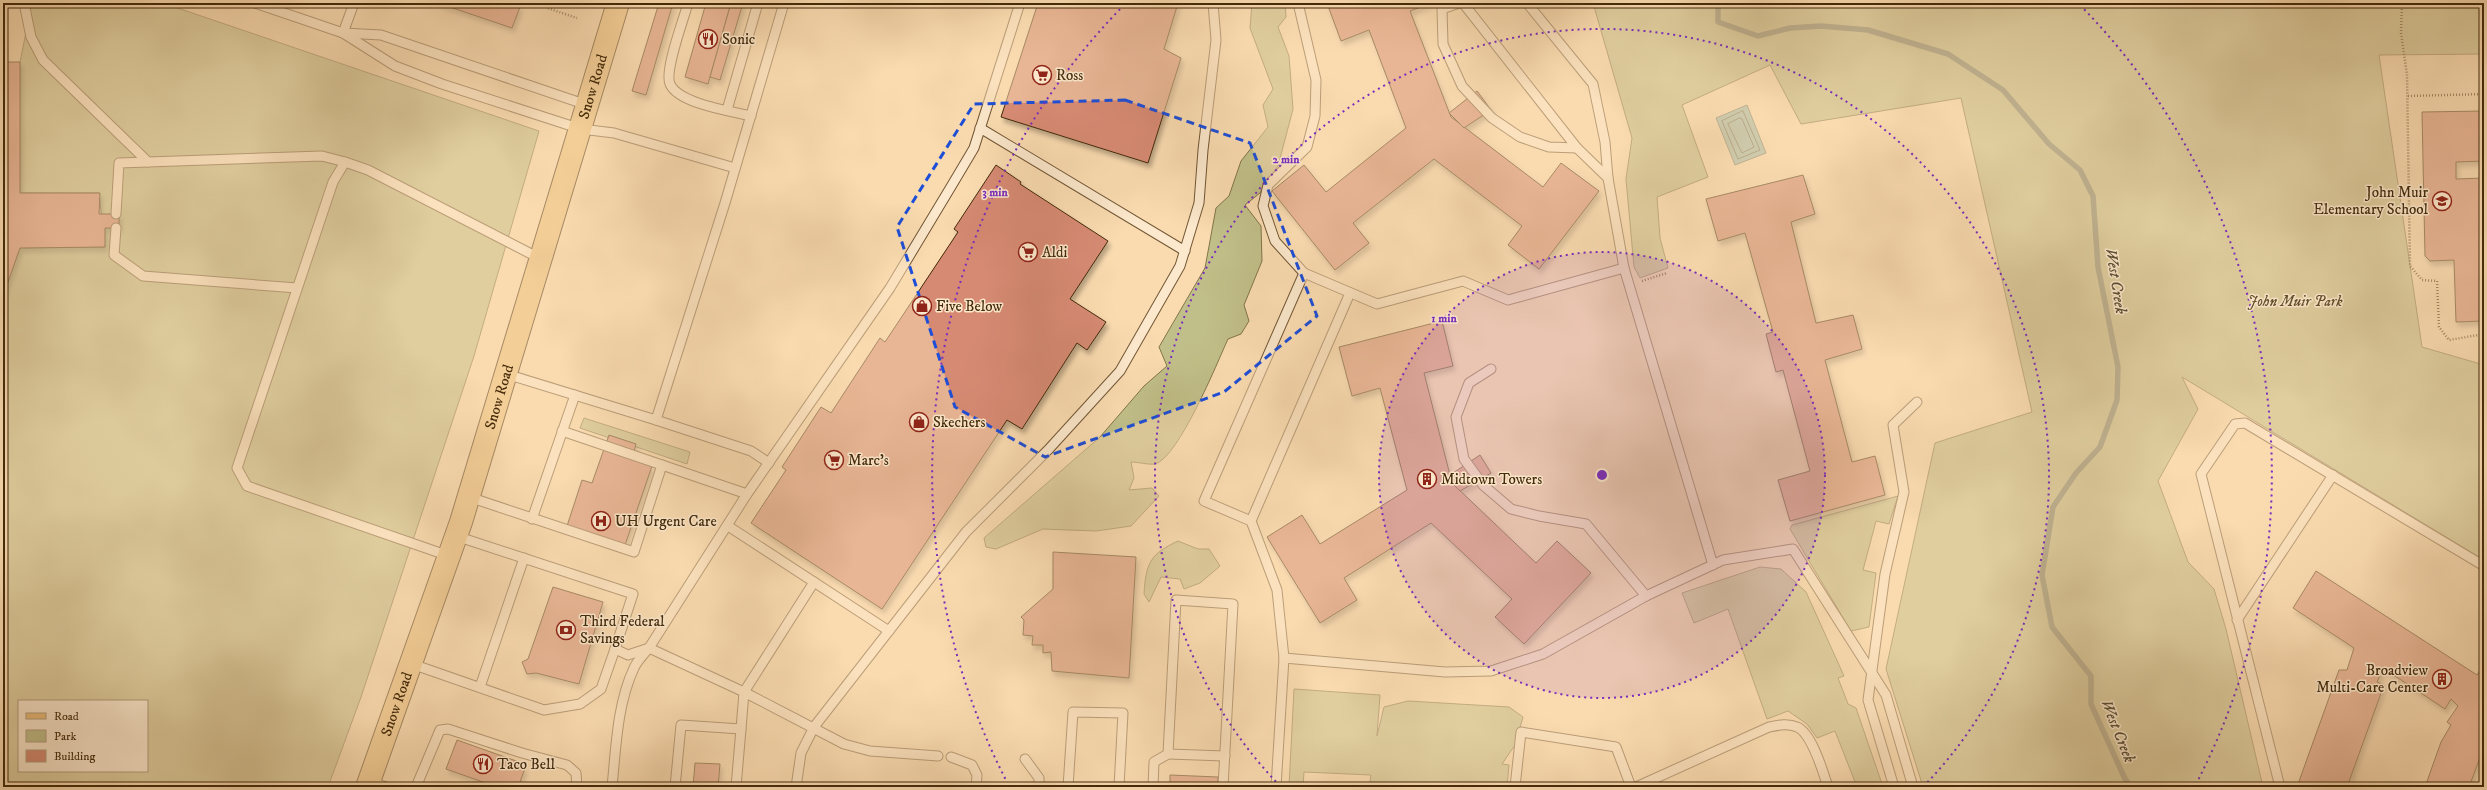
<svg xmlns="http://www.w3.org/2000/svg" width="2487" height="790" viewBox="0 0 2487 790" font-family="'IM FELL DW Pica',serif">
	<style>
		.green { fill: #c1bf89; stroke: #82744a; fill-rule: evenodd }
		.water { fill: #9ebbab; stroke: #7a816b }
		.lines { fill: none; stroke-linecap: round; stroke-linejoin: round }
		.shore { stroke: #70725a; stroke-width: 1 }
		.stream { stroke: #7a816b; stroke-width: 5.5 }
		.building { fill: #d68a73; stroke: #432a0a; filter: url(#shadow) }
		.service-casing { stroke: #715634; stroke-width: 11 }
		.primary-casing { stroke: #432a0a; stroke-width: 24 }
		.path { stroke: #432a0a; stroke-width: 2.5; stroke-dasharray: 1 2; stroke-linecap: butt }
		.service { stroke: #fce8cc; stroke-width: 9 }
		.primary { stroke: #edbe78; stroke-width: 22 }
		.marked { fill: none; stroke: #1d4ed8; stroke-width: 3; stroke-dasharray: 8 5; stroke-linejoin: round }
		.ring { fill: none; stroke: #7b2cbf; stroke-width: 2; stroke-dasharray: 2 4 }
		.labels { text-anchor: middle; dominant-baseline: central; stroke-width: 3; stroke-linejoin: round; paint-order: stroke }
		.poi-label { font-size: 15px; fill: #432a0a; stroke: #fce8cc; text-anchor: start }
		.street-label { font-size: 15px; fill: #432a0a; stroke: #fce8cc }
		.park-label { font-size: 15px; font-style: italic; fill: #624f2a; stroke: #fce8cc }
		.water-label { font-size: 16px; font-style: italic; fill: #5a4e32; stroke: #fce8cc }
		.centre { fill: #7b2cbf; stroke: #fce8cc; stroke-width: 2 }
		.ring-label { font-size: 12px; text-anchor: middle; font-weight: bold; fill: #7b2cbf; stroke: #fce8cc; stroke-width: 3; stroke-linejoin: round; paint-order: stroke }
	</style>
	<defs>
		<filter id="shadow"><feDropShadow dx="2.5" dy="4.5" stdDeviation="2" flood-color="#0004"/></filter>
	</defs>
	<rect width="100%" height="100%" fill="#fadbb0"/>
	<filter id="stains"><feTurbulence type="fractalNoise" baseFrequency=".005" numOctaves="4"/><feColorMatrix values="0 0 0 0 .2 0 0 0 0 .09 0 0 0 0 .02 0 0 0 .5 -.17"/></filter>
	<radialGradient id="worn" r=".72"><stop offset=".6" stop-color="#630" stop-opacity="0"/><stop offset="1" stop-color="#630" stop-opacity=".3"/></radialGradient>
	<g class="green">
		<path d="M32 3H163L539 131 474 356 361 697 328 787H3V296L20 248 105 247 99 193H20V62ZM19 701H147V771H19Z"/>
		<path d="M1252 3H1285L1286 17 1278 27 1289 56 1293 109 1278 166 1260 193 1245 205 1261 226 1262 261 1244 305 1249 321 1241 334 1228 339C1217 363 1179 457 1155 464 1149 465 1138 462 1131 462L1134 478 1129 490 1152 488 1159 496 1131 526 1096 531 1043 529 996 549 986 547 984 538 1100 437 1144 386 1167 366 1159 347 1205 268 1216 208 1229 196 1241 161 1268 127 1263 105 1273 89 1250 28Z"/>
		<polygon points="1593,3 2484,3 2484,54 2379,55 2422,347 2484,365 2484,560 2182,377 2198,409 2158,481 2188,562 2214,589 2226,629 2263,787 1923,787 1886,669 1935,443 2032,412 1961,98 1801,124 1770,65 1682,105 1708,177 1657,197 1660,238 1668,268 1640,278 1634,267 1626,179 1632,138"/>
		<polygon points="584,418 690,452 687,464 580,428"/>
		<polygon points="1898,496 1889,524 1876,521 1863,570 1876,573 1869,627 1851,631 1790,529 1792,525"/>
		<path d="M1178 541 1198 549H1209L1220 566 1200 583 1184 589 1180 579 1161 577 1149 602 1144 594C1146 563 1150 554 1178 541Z"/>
		<polygon points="1760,567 1781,569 1806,592 1844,676 1838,678 1848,704 1856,708 1883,787 1857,787 1835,731 1817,738 1807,724 1788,711 1767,719 1728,609 1694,623 1682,593"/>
		<polygon points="1294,689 1380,695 1377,736 1384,707 1408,701 1509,707 1523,717 1515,745 1502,764 1509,765 1507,787 1380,787 1370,781 1371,775 1304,772 1303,787 1289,787"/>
	</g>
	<polygon class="water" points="1747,105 1766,153 1735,165 1716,118"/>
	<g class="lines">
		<g class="shore">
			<polygon points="1743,111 1760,150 1738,159 1722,121"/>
			<polygon points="1740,118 1742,119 1754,147 1742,153 1728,124"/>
		</g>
		<polyline class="stream" points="1718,3 1718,22 1758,36 1790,28 1821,26 1868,30 1948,54 2003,90 2049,144 2080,170 2093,196 2098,267 2118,367 2117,400 2100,447 2076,473 2053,507 2042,575 2052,627 2091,676 2091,704 2125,779 2131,787"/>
	</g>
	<g class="building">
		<polygon points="438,3 507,3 520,7 512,28"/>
		<polygon points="659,3 673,3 646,95 632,91"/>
		<polygon points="706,3 731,3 708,84 685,77"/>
		<polygon points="731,3 743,3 720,80 710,77"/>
		<polygon points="1038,3 1178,3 1164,49 1181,58 1148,163 1001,117"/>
		<polygon points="1327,3 1431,3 1410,11 1451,117 1543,187 1561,163 1599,191 1539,269 1508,245 1522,226 1434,159 1353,223 1369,243 1335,270 1272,191 1304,165 1326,192 1406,128 1369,30 1341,41"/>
		<polygon points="3,62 20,62 20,193 100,193 99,214 119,214 119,228 105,228 105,247 20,248 3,296"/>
		<polygon points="1477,91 1491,110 1464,128 1449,113"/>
		<polygon points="2484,111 2484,161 2456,162 2456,179 2484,178 2482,321 2456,322 2454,260 2430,261 2425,256 2422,112"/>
		<polygon points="996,165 1021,182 1020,184 1108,241 1070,299 1106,322 1087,350 1077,343 1022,429 1007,420 882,609 751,523 786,470 782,467 821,407 831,413 880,338 885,342 958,232 954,229"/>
		<polygon points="1803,175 1815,214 1791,222 1816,323 1853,315 1862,349 1825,360 1852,462 1875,456 1885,495 1790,521 1778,480 1810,471 1783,370 1776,372 1766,334 1773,332 1745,233 1718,241 1706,199"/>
		<polygon points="1442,321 1453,366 1424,373 1452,483 1536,563 1557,541 1591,573 1524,644 1495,617 1512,599 1431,523 1344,578 1357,600 1320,623 1267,537 1302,515 1320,544 1407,490 1380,388 1352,396 1339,347"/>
		<polygon points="609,435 636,444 632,459 652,466 625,545 567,526 582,480 592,483"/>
		<polygon points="1480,455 1491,473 1460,491 1452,483 1450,475"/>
		<polygon points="1053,552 1136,557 1129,678 1052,671 1051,652 1043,653 1043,645 1032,645 1033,636 1023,635 1024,620 1021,617 1053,589"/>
		<polygon points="2316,571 2477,675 2484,664 2484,757 2481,755 2469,787 2425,787 2441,742 2451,725 2447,722 2458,706 2451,699 2445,709 2383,668 2377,682 2384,685 2347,787 2297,787 2339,670 2347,670 2354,648 2293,608"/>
		<polygon points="553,587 603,602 579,684 536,673 527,674 522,662 528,659"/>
		<polygon points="457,740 519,762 518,766 525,768 519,785 512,783 511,787 497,787 446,769"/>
		<polygon points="695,763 720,764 718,787 693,787"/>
		<polygon points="1170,775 1218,777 1218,787 1170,787"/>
	</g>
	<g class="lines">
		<defs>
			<g id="service">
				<polyline points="24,3 31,37 43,60 148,162"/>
				<polyline points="255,3 343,33 381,35 587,105"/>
				<path d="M688 3C684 19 664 70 670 84 679 104 731 111 751 116"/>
				<polyline points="1298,3 1316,80 1315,116 1307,147 1268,185 1263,206 1275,241 1304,273"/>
				<polyline points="1459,3 1442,9 1443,44 1462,86 1492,118 1520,137 1549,147 1577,148"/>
				<polyline points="1463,3 1577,148 1608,178"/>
				<polyline points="1527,3 1593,84 1605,142 1608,178 1624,268"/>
				<polyline points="343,33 395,66 442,84 581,129 614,133 735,168"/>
				<polyline points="343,33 354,3"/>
				<polyline points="727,110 758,3"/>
				<polyline points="980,128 1185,251"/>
				<polyline points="116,214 119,163 322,156 345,162"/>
				<polyline points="116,228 114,255 143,276 297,288"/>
				<polyline points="1491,369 1469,383 1456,417 1464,459 1483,485 1511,509 1539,516 1586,524 1646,596"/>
				<polyline points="506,374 656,420 725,203 784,3"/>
				<polyline points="656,420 751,451 769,463"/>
				<polyline points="562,431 662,465"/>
				<polyline points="469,497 634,552 662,465 747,494"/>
				<polyline points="532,519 575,395"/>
				<polyline points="1251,521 1350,293"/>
				<polyline points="728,526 889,631"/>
				<polyline points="456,536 633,594 615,649 628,655 649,648 744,692 844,744 870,751 938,756"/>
				<polyline points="449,556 247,486 237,468 333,182 345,162 368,170 541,259"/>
				<polyline points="2237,620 2333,475"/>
				<polyline points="1284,658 1277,590 1251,521 1204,501 1304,273 1377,304 1463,281 1508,300 1624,268 1713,565"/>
				<polyline points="412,664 544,710 580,704 601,689 615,649"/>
				<polyline points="480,687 524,558"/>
				<polyline points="741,729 744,692 814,582"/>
				<polyline points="1168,754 1225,756"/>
				<polyline points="951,757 972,765 977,775 976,787"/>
				<polyline points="1025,759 1039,778 1039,787"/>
				<polyline points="369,781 386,787"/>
				<polyline points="416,787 440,730 448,729 522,753 567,765 576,773 577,787"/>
				<path d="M612 787C616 748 617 704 634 668 637 661 644 654 649 648L747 494 890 288 952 185 974 148 1020 3"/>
				<polyline points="675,787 681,725 741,729 736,787"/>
				<polyline points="796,787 801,753 814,727 966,532 1048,450 1120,371 1180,266 1199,203 1203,150 1216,40 1213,3"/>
				<polyline points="1068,787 1073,712 1123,713 1119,787"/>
				<polyline points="1153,787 1154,762 1168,754 1176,600 1233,604 1223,787"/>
				<polyline points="1276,787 1284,658 1445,672 1491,671 1543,654 1646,596 1723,560 1793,549 1886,695 1913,787"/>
				<polyline points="1515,787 1521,732 1616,747 1631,787"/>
				<path d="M1636 787 1769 727C1779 725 1788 723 1797 727 1812 733 1823 772 1828 787"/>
				<polyline points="1894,787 1868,700 1885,574 1904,492 1893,425 1917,402"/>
				<polyline points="2280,787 2201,474 2235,424 2245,423 2484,566"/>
			</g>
			<g id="primary">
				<path id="s1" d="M367 787 461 522 618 3"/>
			</g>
		</defs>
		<use href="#service" class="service-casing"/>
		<use href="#primary" class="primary-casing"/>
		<g class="path">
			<polyline points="547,3 547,8 577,18"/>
			<polyline points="2402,3 2401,33 2407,75 2410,266 2422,280 2437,281 2439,327 2449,340 2484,334"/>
			<polyline points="2408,96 2484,94"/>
			<polyline points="1642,281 1667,273"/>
		</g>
		<use href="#service" class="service"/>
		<use href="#primary" class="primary"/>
	</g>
	<path d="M0 0H2487V790H0ZM1125 100 1250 143 1317 316 1224 392 1045 457 955 407 897 227 974 104Z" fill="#fadbb0" fill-opacity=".55" fill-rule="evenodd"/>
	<path class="marked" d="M1125 100 1250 143 1317 316 1224 392 1045 457 955 407 897 227 974 104Z"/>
	<circle cx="1602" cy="475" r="223" fill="#7b2cbf" fill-opacity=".12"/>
	<g class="ring">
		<circle cx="1602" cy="475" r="223"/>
		<path d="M1280 786A447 447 0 1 1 1924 786"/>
		<path d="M1008 784A670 670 0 0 1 1124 5M2080 5A670 670 0 0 1 2196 784"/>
	</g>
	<defs>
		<symbol id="restaurant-ring" viewBox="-11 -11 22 22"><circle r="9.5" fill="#fce8cc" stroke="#8f2418" stroke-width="1.5"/><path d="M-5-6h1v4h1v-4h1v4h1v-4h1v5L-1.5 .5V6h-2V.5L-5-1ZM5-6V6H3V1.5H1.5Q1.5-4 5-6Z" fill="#8f2418"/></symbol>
		<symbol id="supermarket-ring" viewBox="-11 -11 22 22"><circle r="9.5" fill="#fce8cc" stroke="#8f2418" stroke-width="1.5"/><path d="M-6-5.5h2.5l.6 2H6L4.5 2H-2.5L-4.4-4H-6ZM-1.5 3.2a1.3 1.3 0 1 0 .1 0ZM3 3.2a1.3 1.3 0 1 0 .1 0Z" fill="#8f2418"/></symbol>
		<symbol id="school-ring" viewBox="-11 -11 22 22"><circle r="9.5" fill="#fce8cc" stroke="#8f2418" stroke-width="1.5"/><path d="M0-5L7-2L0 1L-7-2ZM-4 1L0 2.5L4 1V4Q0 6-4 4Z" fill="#8f2418"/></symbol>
		<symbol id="shop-ring" viewBox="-11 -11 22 22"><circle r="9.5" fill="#fce8cc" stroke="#8f2418" stroke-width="1.5"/><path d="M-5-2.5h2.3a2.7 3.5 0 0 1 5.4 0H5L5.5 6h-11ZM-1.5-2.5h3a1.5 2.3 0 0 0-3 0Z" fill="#8f2418"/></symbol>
		<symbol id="building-ring" viewBox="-11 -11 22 22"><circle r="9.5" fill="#fce8cc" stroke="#8f2418" stroke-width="1.5"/><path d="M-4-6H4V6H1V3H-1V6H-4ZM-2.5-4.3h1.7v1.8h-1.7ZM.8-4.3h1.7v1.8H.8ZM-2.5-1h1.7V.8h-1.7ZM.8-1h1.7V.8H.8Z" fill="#8f2418"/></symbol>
		<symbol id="hospital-ring" viewBox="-11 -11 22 22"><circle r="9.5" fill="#fce8cc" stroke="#8f2418" stroke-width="1.5"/><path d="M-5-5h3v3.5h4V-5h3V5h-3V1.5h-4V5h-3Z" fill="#8f2418"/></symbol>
		<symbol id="bank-ring" viewBox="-11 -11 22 22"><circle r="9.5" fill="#fce8cc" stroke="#8f2418" stroke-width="1.5"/><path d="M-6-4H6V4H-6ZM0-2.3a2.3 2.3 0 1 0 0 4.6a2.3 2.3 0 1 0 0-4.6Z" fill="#8f2418"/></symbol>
	</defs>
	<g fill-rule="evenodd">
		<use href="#restaurant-ring" x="697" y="28" width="22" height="22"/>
		<use href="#supermarket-ring" x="1031" y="64" width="22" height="22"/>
		<use href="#school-ring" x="2431" y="190" width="22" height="22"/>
		<use href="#supermarket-ring" x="1017" y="241" width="22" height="22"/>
		<use href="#shop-ring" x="911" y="295" width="22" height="22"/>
		<use href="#shop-ring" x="908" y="411" width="22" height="22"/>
		<use href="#supermarket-ring" x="823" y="449" width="22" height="22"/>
		<use href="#building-ring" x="1416" y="468" width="22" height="22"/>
		<use href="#hospital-ring" x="590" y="510" width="22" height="22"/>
		<use href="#bank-ring" x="555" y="619" width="22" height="22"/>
		<use href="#building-ring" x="2431" y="668" width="22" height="22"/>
		<use href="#restaurant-ring" x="472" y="753" width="22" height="22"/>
	</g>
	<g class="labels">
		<g class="poi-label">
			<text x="722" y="39">Sonic</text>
			<text x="1056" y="75">Ross</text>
			<text x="2428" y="192" text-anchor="end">John Muir<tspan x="2428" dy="17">Elementary School</tspan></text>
			<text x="1042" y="252">Aldi</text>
			<text x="936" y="306">Five Below</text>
			<text x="933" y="422">Skechers</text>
			<text x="848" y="460">Marc's</text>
			<text x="1441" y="479">Midtown Towers</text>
			<text x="615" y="521">UH Urgent Care</text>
			<text x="580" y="621">Third Federal<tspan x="580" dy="17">Savings</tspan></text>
			<text x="2428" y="670" text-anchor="end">Broadview<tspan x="2428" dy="17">Multi-Care Center</tspan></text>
			<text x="497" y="764">Taco Bell</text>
		</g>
		<g class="street-label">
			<text stroke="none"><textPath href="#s1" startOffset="736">Snow Road</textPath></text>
			<text stroke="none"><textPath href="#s1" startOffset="412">Snow Road</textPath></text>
			<text stroke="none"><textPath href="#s1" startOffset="88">Snow Road</textPath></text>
		</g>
		<g class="park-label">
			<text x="2295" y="301">John Muir Park</text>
		</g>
		<g class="water-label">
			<text transform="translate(2116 281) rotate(81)">West Creek</text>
			<text transform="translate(2118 731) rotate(68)">West Creek</text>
		</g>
	</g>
	<circle cx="1602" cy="475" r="6" class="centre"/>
	<g class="ring-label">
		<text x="1286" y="163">2 min</text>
		<text x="995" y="196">3 min</text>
		<text x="1444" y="322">1 min</text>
	</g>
	<rect width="2487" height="790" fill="none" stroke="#fadbb0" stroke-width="16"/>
	<rect x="4" y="4" width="2479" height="782" fill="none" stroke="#432a0a" stroke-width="2"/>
	<rect x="8" y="8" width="2471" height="774" fill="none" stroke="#432a0a"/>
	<rect x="18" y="700" width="130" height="72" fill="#fce8cc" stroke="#b29c7e"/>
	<rect x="26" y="713" width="20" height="6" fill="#edbe78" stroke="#b29c7e"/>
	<text x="54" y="720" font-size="12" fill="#432a0a">Road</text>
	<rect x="26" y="730" width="20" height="12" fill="#c1bf89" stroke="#b29c7e"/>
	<text x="54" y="740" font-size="12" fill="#432a0a">Park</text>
	<rect x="26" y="750" width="20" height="12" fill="#d68a73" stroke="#b29c7e"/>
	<text x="54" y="760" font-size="12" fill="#432a0a">Building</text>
	<rect width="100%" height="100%" filter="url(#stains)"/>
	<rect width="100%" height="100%" fill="url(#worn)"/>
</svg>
